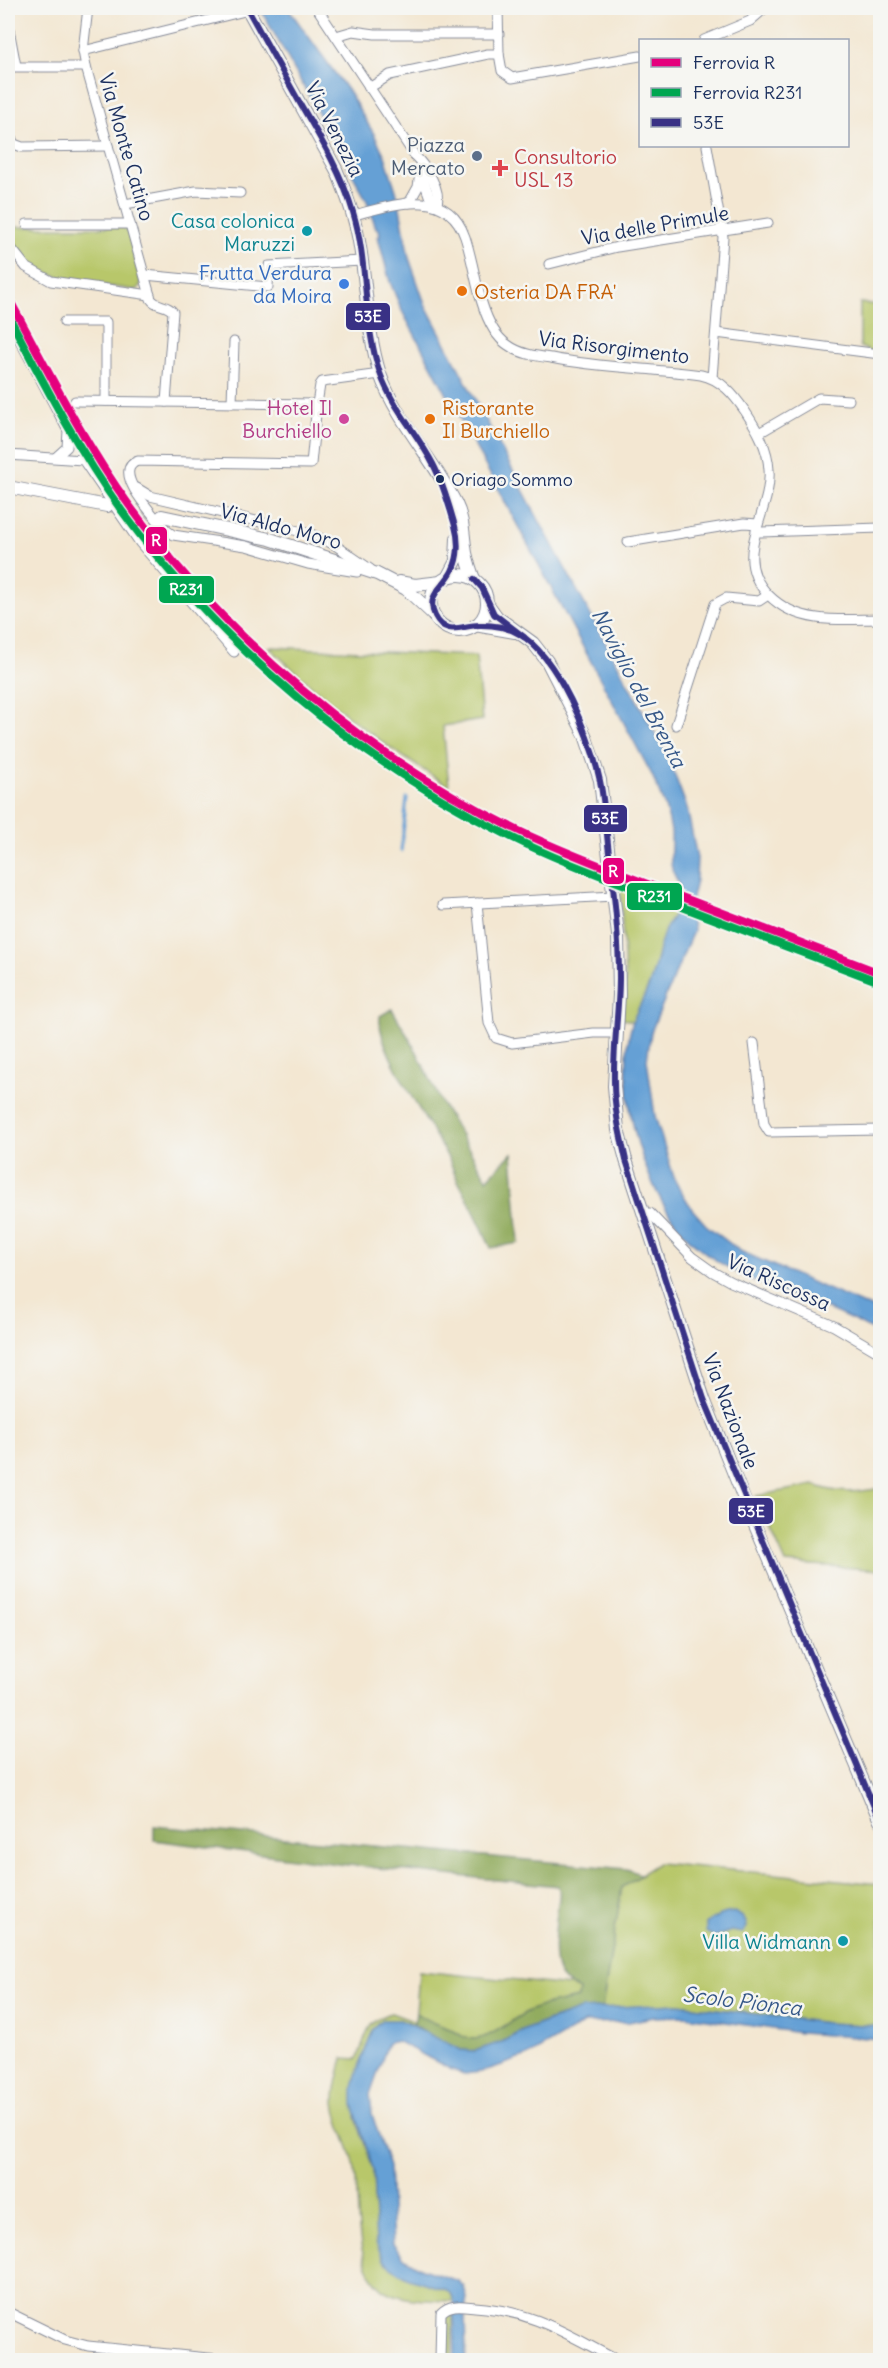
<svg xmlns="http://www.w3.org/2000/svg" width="888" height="2368" viewBox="0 0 888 2368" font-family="Delius,sans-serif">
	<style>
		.green { fill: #b8c76a; stroke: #6a7b64; stroke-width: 1.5 }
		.forest { fill: #92ac5e; stroke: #566e5e; stroke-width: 1.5 }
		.water { fill: #65a0d5; stroke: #40689a; stroke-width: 1.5 }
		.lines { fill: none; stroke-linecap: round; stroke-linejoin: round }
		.stream { stroke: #65a0d5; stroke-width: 3 }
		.major-tunnel { stroke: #c8c2bb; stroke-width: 12; stroke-dasharray: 12 6; stroke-linecap: butt }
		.minor-casing { stroke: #878b98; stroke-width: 11 }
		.major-casing { stroke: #878b98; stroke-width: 14 }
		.minor { stroke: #fff; stroke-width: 9 }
		.major { stroke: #fff; stroke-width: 12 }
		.bus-1-casing { stroke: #f6f6f2; stroke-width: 10 }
		.bus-1 { stroke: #393185; stroke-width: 6 }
		.rail-1-casing { stroke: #f6f6f2; stroke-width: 12 }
		.rail-2-casing { stroke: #f6f6f2; stroke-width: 12 }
		.rail-1 { stroke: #e5007d; stroke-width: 8 }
		.rail-2 { stroke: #00a651; stroke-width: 8 }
		.service-dot { fill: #5c6f8a; stroke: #f6f6f2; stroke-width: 2 }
		.health-dot { fill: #e0444e; stroke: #f6f6f2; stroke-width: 2 }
		.culture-dot { fill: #0f9aa8; stroke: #f6f6f2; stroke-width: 2 }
		.shop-dot { fill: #3f7fe0; stroke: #f6f6f2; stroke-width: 2 }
		.food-dot { fill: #e8710a; stroke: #f6f6f2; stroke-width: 2 }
		.hotel-dot { fill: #d1479c; stroke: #f6f6f2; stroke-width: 2 }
		.bus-dot { fill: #1b2f5e; stroke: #f6f6f2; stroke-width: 2 }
		.labels { text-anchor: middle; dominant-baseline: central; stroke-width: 5; stroke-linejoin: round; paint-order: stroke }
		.bus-label { font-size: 18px; fill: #1b2f5e; stroke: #f6f6f2; text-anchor: start }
		.street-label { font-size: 20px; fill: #1b2f5e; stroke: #f6f6f2 }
		.service-label { font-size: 20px; fill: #4e5e75; stroke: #f6f6f2; text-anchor: end }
		.health-label { font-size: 20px; fill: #be3a42; stroke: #f6f6f2; text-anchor: start }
		.culture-label { font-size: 20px; fill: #0d838f; stroke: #f6f6f2; text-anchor: end }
		.shop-label { font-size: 20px; fill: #366cbe; stroke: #f6f6f2; text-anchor: end }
		.food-label { font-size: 20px; fill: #c56008; stroke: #f6f6f2; text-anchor: start }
		.hotel-label { font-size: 20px; fill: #b23c85; stroke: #f6f6f2; text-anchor: end }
		.water-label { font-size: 21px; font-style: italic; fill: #355788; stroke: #f6f6f2 }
		.line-badge { stroke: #f6f6f2; stroke-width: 2 }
		.badge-label { font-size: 16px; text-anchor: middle; font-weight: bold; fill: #fff }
	</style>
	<rect width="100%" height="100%" fill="#f6f6f2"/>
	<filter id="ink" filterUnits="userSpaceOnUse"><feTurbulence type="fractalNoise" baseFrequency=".0167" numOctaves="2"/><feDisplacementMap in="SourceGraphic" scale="12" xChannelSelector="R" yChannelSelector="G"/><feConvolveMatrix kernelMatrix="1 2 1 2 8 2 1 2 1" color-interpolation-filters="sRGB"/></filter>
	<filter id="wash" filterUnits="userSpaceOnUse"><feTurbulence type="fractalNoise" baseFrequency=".008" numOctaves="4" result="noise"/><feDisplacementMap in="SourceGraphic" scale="24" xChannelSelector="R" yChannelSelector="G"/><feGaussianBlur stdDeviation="1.35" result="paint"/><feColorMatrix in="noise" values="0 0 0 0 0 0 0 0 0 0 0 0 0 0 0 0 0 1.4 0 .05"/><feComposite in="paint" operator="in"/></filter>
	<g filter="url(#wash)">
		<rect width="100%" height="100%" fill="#f3e7d2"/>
		<g class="green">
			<path d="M8 227H123L128 232 141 284 138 289 133 290C95 283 46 284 19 252 13 245 8 237 8 227Z"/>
			<polygon points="860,303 880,305 880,355 860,347"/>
			<path d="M269 647 476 656 482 720 443 726 449 786C384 747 323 699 269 647Z"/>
			<polygon points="620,884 676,910 665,931 650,983 633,1021 622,1019 625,976"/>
			<path d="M814 1485C837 1494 857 1493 880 1488V1570L786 1563 756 1496Z"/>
			<polygon points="658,1863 880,1884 880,2026 827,2023 678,2004 602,2008 622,1886"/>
			<path d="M419 1971 570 1986 580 1990 578 1998C562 2002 544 2003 529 2011 510 2019 488 2044 466 2038 460 2036 455 2031 450 2029 437 2024 427 2022 416 2013Z"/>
			<path d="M391 2013 413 2021 414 2025 400 2020 378 2023 367 2048 356 2118 373 2169 376 2243 435 2286C445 2289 451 2291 454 2301 431 2300 393 2303 377 2283 352 2253 361 2202 354 2164 350 2144 337 2124 335 2103 334 2089 340 2072 343 2058L357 2059C367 2037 364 2021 391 2013Z"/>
			<polygon points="450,2310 453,2310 452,2360 447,2360 447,2318"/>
		</g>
		<g class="forest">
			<path d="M392 1009 417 1052 443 1106 487 1179 512 1153 519 1243 491 1248C481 1225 470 1203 458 1181 454 1175 453 1167 449 1160 433 1128 375 1048 380 1016Z"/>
			<path d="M154 1826 627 1869 642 1875 622 1887 602 2008C577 2009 555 2018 532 2027 510 2035 488 2055 463 2050 447 2047 429 2033 414 2025L416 2013C427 2022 437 2024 450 2029 455 2031 460 2036 466 2038 488 2044 510 2019 529 2011 544 2003 562 2002 578 1998L579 1990C572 1987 561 1980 558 1972 551 1956 556 1922 558 1905 559 1897 561 1893 558 1886L338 1864 154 1840Z"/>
		</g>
		<g class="water">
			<path d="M260 8H288L350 94 374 134 385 156 398 197 409 258 425 304 541 524 668 757 687 808 697 858 696 881 690 906 693 931 651 1032 647 1060 655 1116 675 1181 692 1209 706 1225 740 1251 880 1312V1335C823 1299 749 1291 697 1246 645 1202 613 1090 632 1024 636 1010 645 997 650 983 656 966 658 947 665 930 670 920 679 909 680 897 682 881 672 877 671 863 670 853 672 842 671 831 668 812 660 794 652 775L402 311 390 282 378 237 380 236 379 229 376 228 367 201Z"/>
			<path d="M734 1912C742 1916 746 1918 747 1927L743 1933 731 1931 715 1937 706 1932V1924C714 1916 723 1913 734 1912Z"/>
			<polygon points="678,2004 827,2023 880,2026 880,2039 800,2033 686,2016 653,2017 629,2022 584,2023 528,2056 481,2072 464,2074 450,2069 397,2041 388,2043 370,2094 372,2114 389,2167 393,2244 404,2258 422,2269 458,2281 464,2287 467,2298 465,2311 466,2360 455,2360 454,2302 452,2295 446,2290 409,2278 391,2267 384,2260 376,2243 373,2169 353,2105 353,2087 356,2075 373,2029 382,2020 400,2020 461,2050 475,2051 504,2041 529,2028 581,2009"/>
		</g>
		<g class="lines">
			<polyline class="stream" points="401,851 407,798"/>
		</g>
	</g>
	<g filter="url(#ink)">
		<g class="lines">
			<polyline class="major-tunnel" points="107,506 161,516"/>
			<defs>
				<g id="minor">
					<path d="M88 8 83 51 86 67 151 299C156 307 167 304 173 312L166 402"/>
					<path d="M317 8 415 156C427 168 441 189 437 205"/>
					<polyline points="498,8 499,54"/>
					<polyline points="8,24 16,66"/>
					<polyline points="336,36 353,31 375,34 499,34"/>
					<polyline points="704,40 750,21 765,8"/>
					<polyline points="83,51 249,10"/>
					<polyline points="8,67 86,67"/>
					<polyline points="369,88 390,75 488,54 499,54 502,71 512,78 640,56"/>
					<polyline points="8,132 14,144 22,147 108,146"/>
					<polyline points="707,146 723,237 712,378"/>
					<polyline points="419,167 432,204"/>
					<polyline points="409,203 418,187 420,173"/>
					<polyline points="125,204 196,191 240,193"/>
					<path d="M354 215C393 205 447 185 465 237 472 258 475 281 482 303 487 319 494 336 508 345 520 354 536 356 551 358 600 368 651 368 701 375 721 379 734 395 745 411 757 429 768 448 769 470 771 496 757 520 753 545 745 585 780 613 817 618 838 621 860 619 880 619"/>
					<polyline points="27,224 130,224"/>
					<polyline points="8,244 26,267 51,281 150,295"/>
					<polyline points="549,264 617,247 768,223"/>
					<polyline points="145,275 268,287 269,266 362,261"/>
					<polyline points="8,318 68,431 67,447 56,457"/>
					<polyline points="64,322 106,322 106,401"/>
					<polyline points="716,333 880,354"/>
					<polyline points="75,401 317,404 320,385 322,382 380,374"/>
					<polyline points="232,403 234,342"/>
					<path d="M317 404 311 464 138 461C109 470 156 518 166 530L173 535 246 546 308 564 357 572"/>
					<polyline points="759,433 819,398 849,400"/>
					<polyline points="8,455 83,460 140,543 234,652"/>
					<polyline points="137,488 150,496 311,534 335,545 370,569"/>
					<polyline points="756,530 761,532 880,528"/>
					<polyline points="628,542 744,523 758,524"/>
					<polyline points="676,725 715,604 726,598 759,601 768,595"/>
					<polyline points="477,903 489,1023 496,1038 512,1043 594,1033 615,1033"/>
					<polyline points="443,905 614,896"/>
					<polyline points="754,1043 764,1124 769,1132 880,1130"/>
					<polyline points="643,1214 650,1213 692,1257 713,1272 731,1282 834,1326 880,1353"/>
					<polyline points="8,2312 65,2340 88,2346 228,2360"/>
					<path d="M440 2360 441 2313C450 2303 463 2306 475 2307 534 2311 566 2334 617 2360"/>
				</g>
				<g id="major">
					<path d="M247 8 336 169C347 195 356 220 360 247 367 289 367 333 380 374 396 420 434 460 456 504 464 520 463 536 466 553 468 562 471 571 474 579"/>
					<polyline points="8,487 107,506"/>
					<polyline points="162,516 270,539 377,574 406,589 435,616"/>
					<circle cx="459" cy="603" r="28"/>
					<polyline points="447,578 456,561 457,538"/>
					<polyline points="399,582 415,585 441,582"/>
					<polyline points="487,603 497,617 533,643 547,661 585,735 600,780 618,935 619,995 614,1086 618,1130 626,1160 704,1399 746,1504 880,1821"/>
					<polyline points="475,625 515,632"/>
				</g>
			</defs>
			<use href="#minor" class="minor-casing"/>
			<use href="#major" class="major-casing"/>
			<use href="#minor" class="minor"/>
			<use href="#major" class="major"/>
			<defs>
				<g id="bus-1">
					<path d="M247 8C265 41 283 73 301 105 321 139 342 174 353 212 369 264 362 321 380 373 392 407 417 433 433 464 443 483 449 505 455 526 459 540 459 557 452 571 444 587 425 595 435 616 446 638 464 624 481 625 494 625 509 628 519 634 558 656 591 739 600 781 605 805 606 829 609 853 614 894 619 936 619 977 619 1012 613 1047 614 1082 614 1109 620 1134 626 1160L704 1399 880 1821"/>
					<polyline points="474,579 482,588 494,614 524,637"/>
				</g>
			</defs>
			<use href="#bus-1" class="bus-1-casing"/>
			<use href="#bus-1" class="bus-1"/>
			<defs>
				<path id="rail-1" d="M8 297C46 367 82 440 129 505 230 643 364 755 517 830 567 854 619 873 671 893 741 920 810 946 880 973"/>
				<path id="rail-2" d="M8 315C43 382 78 450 122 511 224 650 358 761 511 837 561 862 613 880 664 900 735 927 806 954 877 981"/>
			</defs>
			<use href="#rail-1" class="rail-1-casing"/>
			<use href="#rail-2" class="rail-2-casing"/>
			<use href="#rail-1" class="rail-1"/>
			<use href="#rail-2" class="rail-2"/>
		</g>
	</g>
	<circle class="service-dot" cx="477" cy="156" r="6"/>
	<path class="health-dot" d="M497 159h6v6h6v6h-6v6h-6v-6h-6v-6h6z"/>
	<g class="culture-dot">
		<circle cx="307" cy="231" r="6"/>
		<circle cx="843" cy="1941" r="6"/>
	</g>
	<circle class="shop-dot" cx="344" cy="284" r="6"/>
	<g class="food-dot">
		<circle cx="462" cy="291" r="6"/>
		<circle cx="430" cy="419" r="6"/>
	</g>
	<circle class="hotel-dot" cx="344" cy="419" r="6"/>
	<circle class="bus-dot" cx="440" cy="479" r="5"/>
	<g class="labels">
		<g class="bus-label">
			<text x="451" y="479">Oriago Sommo</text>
		</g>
		<g class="street-label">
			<text transform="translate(335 129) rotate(63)">Via Venezia</text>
			<text transform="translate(127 147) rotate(74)">Via Monte Catino</text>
			<text transform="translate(655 225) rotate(-10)">Via delle Primule</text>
			<text transform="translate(614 347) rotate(7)">Via Risorgimento</text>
			<text transform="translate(281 526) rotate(15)">Via Aldo Moro</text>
			<text transform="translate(779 1282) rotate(24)">Via Riscossa</text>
			<text transform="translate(731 1411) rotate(69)">Via Nazionale</text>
		</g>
		<g class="service-label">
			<text x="465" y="144">Piazza<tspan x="465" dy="23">Mercato</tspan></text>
		</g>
		<g class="health-label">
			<text x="514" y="156">Consultorio<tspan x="514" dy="23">USL 13</tspan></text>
		</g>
		<g class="culture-label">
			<text x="295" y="220">Casa colonica<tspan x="295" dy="23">Maruzzi</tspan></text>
			<text x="831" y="1941">Villa Widmann</text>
		</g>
		<g class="shop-label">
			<text x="332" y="272">Frutta Verdura<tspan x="332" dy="23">da Moira</tspan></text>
		</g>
		<g class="food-label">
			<text x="474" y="291">Osteria DA FRA'</text>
			<text x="442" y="407">Ristorante<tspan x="442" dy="23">Il Burchiello</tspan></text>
		</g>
		<g class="hotel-label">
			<text x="332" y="407">Hotel Il<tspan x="332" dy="23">Burchiello</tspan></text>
		</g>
		<g class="water-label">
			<text transform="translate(639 688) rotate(62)">Naviglio del Brenta</text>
			<text transform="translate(742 2001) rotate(7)">Scolo Pionca</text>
		</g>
	</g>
	<g class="line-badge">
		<rect x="345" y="302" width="46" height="29" rx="6" fill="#393185"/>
		<rect x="145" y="526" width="23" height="29" rx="6" fill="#e5007d"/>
		<rect x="158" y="575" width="57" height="29" rx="6" fill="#00a651"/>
		<rect x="583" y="804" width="45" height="29" rx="6" fill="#393185"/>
		<rect x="602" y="857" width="23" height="28" rx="6" fill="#e5007d"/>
		<rect x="626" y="882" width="57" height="29" rx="6" fill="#00a651"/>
		<rect x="728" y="1497" width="46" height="28" rx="6" fill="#393185"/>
	</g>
	<g class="badge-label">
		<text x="368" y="322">53E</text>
		<text x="156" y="546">R</text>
		<text x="186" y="595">R231</text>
		<text x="605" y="824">53E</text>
		<text x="613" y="877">R</text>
		<text x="654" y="902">R231</text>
		<text x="751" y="1517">53E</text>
	</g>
	<rect width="888" height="2368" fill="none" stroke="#f6f6f2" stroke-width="30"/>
	<rect x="639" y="39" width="210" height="108" fill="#f6f6f2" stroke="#9ea6b7" stroke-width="1.5"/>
	<rect x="651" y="58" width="30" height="9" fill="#e5007d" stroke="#9ea6b7" stroke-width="1.5"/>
	<text x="693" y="69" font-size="18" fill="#1b2f5e">Ferrovia R</text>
	<rect x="651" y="88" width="30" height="9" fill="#00a651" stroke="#9ea6b7" stroke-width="1.5"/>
	<text x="693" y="99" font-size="18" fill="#1b2f5e">Ferrovia R231</text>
	<rect x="651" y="118" width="30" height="9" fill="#393185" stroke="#9ea6b7" stroke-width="1.5"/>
	<text x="693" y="129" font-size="18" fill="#1b2f5e">53E</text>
</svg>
